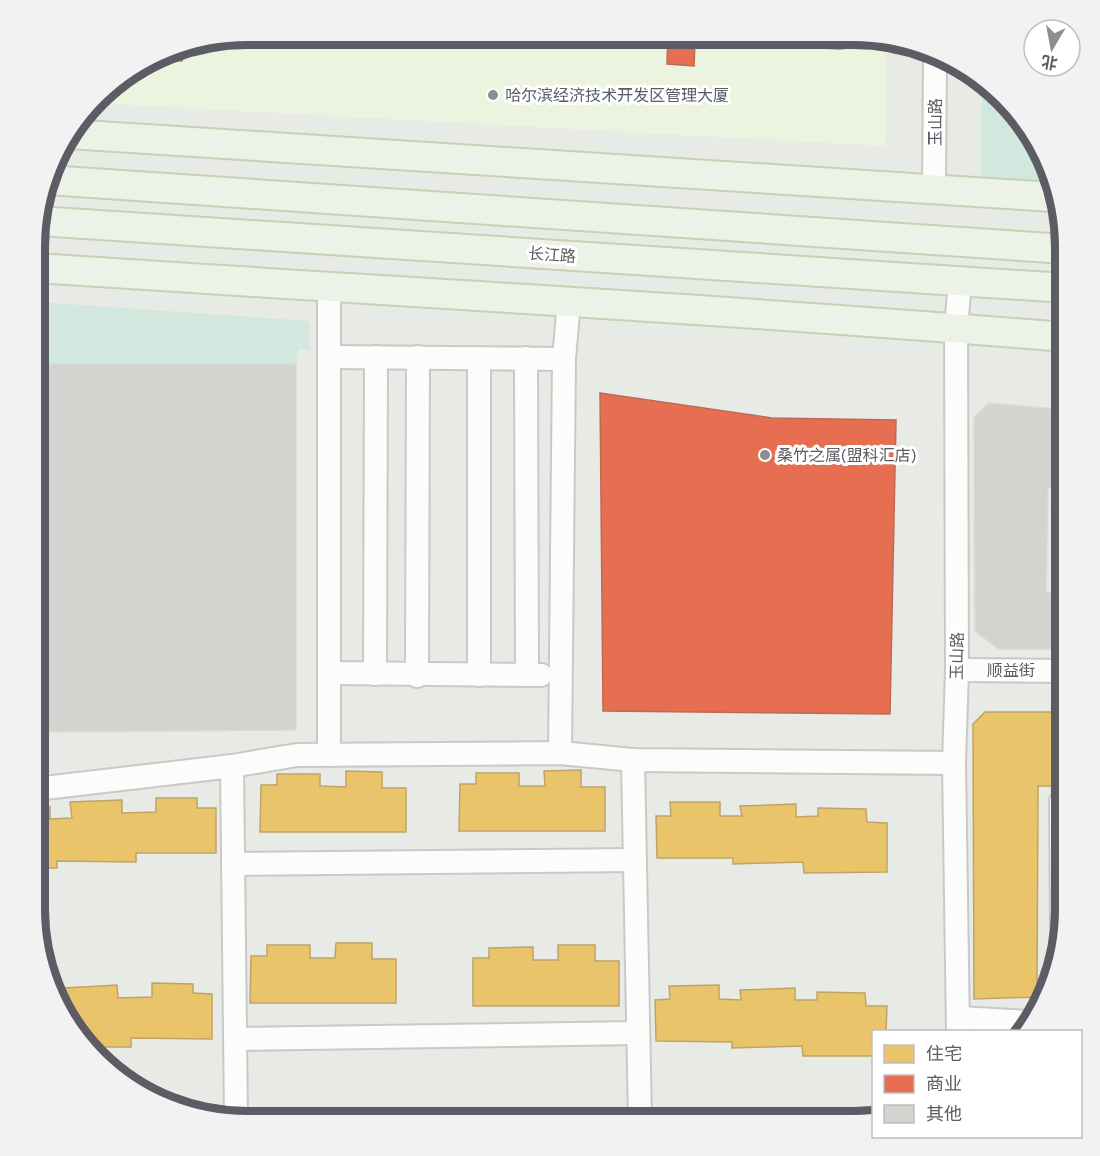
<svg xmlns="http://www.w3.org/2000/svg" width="1100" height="1156" viewBox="0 0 1100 1156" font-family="Figtree,'Noto Sans SC',sans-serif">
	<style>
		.commercial { fill: #eaf4de }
		.green { fill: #d2e7de }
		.homes { fill: #e9c46a; stroke: #bfa468; stroke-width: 1.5 }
		.shops { fill: #e76f51; stroke: #be6956; stroke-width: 1.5 }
		.building { fill: #d2d4d0; stroke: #d8dad4; stroke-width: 1.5 }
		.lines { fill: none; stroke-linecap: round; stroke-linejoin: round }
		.minor-casing { stroke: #c8c9c9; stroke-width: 26 }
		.major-casing { stroke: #c5d2b4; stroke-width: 32 }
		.minor { stroke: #fcfcfb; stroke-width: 22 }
		.major { stroke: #ecf2e7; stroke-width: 28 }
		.poi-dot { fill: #8e8d90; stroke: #fff; stroke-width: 2 }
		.labels { text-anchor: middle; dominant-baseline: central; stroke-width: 6; stroke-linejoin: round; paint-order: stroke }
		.poi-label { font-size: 16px; fill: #5d5b63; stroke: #fff; text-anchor: start }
		.street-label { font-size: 16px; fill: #5d5b63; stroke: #fff }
		.rim { fill: none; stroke: #5d5b63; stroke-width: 8 }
	</style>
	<rect width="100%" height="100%" fill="#e8ebe5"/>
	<polygon class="commercial" points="247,35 880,36 886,38 885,146 94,103 107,87 178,46"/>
	<g class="green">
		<polygon points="982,84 1029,129 1049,187 982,184"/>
		<polygon points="38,302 309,321 310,350 298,349 296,364 38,364"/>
	</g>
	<g class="homes">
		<polygon points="985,712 1065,712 1065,786 1038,786 1037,997 974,999 973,724"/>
		<polygon points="581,770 581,787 605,787 605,831 459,831 460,784 476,784 476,773 519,773 519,786 545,786 544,771"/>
		<polygon points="346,771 382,772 382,788 406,788 406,832 260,832 261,785 277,785 277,774 320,774 320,786 346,787"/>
		<polygon points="156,798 197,798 197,808 216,808 216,853 136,853 136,862 57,861 57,868 35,868 36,806 50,807 50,819 72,818 70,802 122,800 122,813 156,812"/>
		<polygon points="670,802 720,802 720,816 742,816 740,806 796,804 796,817 818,816 818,808 866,809 867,822 887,823 887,872 804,873 803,862 733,864 733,858 657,858 656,816 671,816"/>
		<polygon points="336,943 372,943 372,959 396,959 396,1003 250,1003 251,956 267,956 267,945 310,945 310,958 335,958"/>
		<polygon points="558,945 595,945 595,961 619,961 619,1006 473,1006 473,958 489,958 489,948 533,947 533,960 558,960"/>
		<polygon points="152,983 193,984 193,993 212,994 212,1039 131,1038 131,1047 92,1047 71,1027 62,1004 68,1003 65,988 117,985 118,998 152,997"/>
		<polygon points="719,985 719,999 741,1000 740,990 795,988 795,1000 817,1000 817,992 865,993 866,1006 887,1006 886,1032 874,1032 874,1056 803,1056 802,1046 732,1048 732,1042 656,1041 655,1000 670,999 669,986"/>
	</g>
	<g class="shops">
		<polygon points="668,36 870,36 855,47 840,49 695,41 694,66 667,64"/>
		<polygon points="182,45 182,61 156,59 178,46"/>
		<polygon points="600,393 772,418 896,420 890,714 603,711"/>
	</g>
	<g class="building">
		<polygon points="38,364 296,364 296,730 36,732"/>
		<polygon points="989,403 1065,410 1065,490 1048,488 1046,593 1065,592 1065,649 999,649 975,631 974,417"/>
	</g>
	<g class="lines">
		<defs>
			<g id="minor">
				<polyline points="934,188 935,55"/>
				<polyline points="330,357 564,359"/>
				<polyline points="526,358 527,675"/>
				<polyline points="957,670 1065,671"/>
				<polyline points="329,673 541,675"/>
				<polyline points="375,674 376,357"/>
				<polyline points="479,675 479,358"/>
				<polyline points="417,676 418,357"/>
				<polyline points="560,753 564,359 569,301"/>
				<polyline points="329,755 329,288"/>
				<polyline points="633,760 640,1121"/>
				<polyline points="232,766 236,1121"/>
				<polyline points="36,789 232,766 297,755 560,753 633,760 954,763"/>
				<polyline points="233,864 635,860"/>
				<polyline points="1062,931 1061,801 1065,801"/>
				<polyline points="958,1018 1031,1022"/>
				<polyline points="958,1032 954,763 957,670 956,328 960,281"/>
				<polyline points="235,1039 638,1033"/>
			</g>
			<g id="major">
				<polyline points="68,134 1053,197"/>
				<polyline points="48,180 1065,249"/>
				<polyline points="38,221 1065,288"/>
				<path d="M38 268C380 291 723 309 1065 337"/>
			</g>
		</defs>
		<use href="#minor" class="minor-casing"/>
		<use href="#major" class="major-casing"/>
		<use href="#minor" class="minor"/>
		<use href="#major" class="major"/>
	</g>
	<g class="poi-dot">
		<circle cx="493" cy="95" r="6"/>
		<circle cx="765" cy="455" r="6"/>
	</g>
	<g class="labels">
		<g class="poi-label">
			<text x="505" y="95">哈尔滨经济技术开发区管理大厦</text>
			<text x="777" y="455">桑竹之属(盟科汇店)</text>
		</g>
		<g class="street-label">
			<text transform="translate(935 122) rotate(-90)">玉山路</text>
			<text transform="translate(552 255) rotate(4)">长江路</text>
			<text transform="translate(957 656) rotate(-89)">玉山路</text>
			<text x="1011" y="670">顺益街</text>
		</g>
	</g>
	<path d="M0 0H1100V1156H0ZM247 45H853A202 202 0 0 1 1055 247V909A202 202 0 0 1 853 1111H247A202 202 0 0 1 45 909V247A202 202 0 0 1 247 45Z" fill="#f2f2f3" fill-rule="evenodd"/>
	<path class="rim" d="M247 45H853A202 202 0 0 1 1055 247V909A202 202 0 0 1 853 1111H247A202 202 0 0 1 45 909V247A202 202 0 0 1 247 45Z"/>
	<rect x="872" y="1030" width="210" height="108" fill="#ffffff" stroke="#bebdc1" stroke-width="1.5"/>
	<rect x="884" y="1045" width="30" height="18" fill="#e9c46a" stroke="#bebdc1" stroke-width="1.5"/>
	<text x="926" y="1060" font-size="18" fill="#5d5b63">住宅</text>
	<rect x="884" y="1075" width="30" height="18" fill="#e76f51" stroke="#bebdc1" stroke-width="1.5"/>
	<text x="926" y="1090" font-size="18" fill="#5d5b63">商业</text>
	<rect x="884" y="1105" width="30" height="18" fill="#d2d4d0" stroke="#bebdc1" stroke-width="1.5"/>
	<text x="926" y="1120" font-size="18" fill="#5d5b63">其他</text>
	<g transform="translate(1052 48) rotate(190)"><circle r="28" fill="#ffffff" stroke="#bebdc1" stroke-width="1.5"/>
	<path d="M0-4.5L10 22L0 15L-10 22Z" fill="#8e8d90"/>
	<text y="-9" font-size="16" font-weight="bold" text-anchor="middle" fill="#5d5b63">北</text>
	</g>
</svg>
